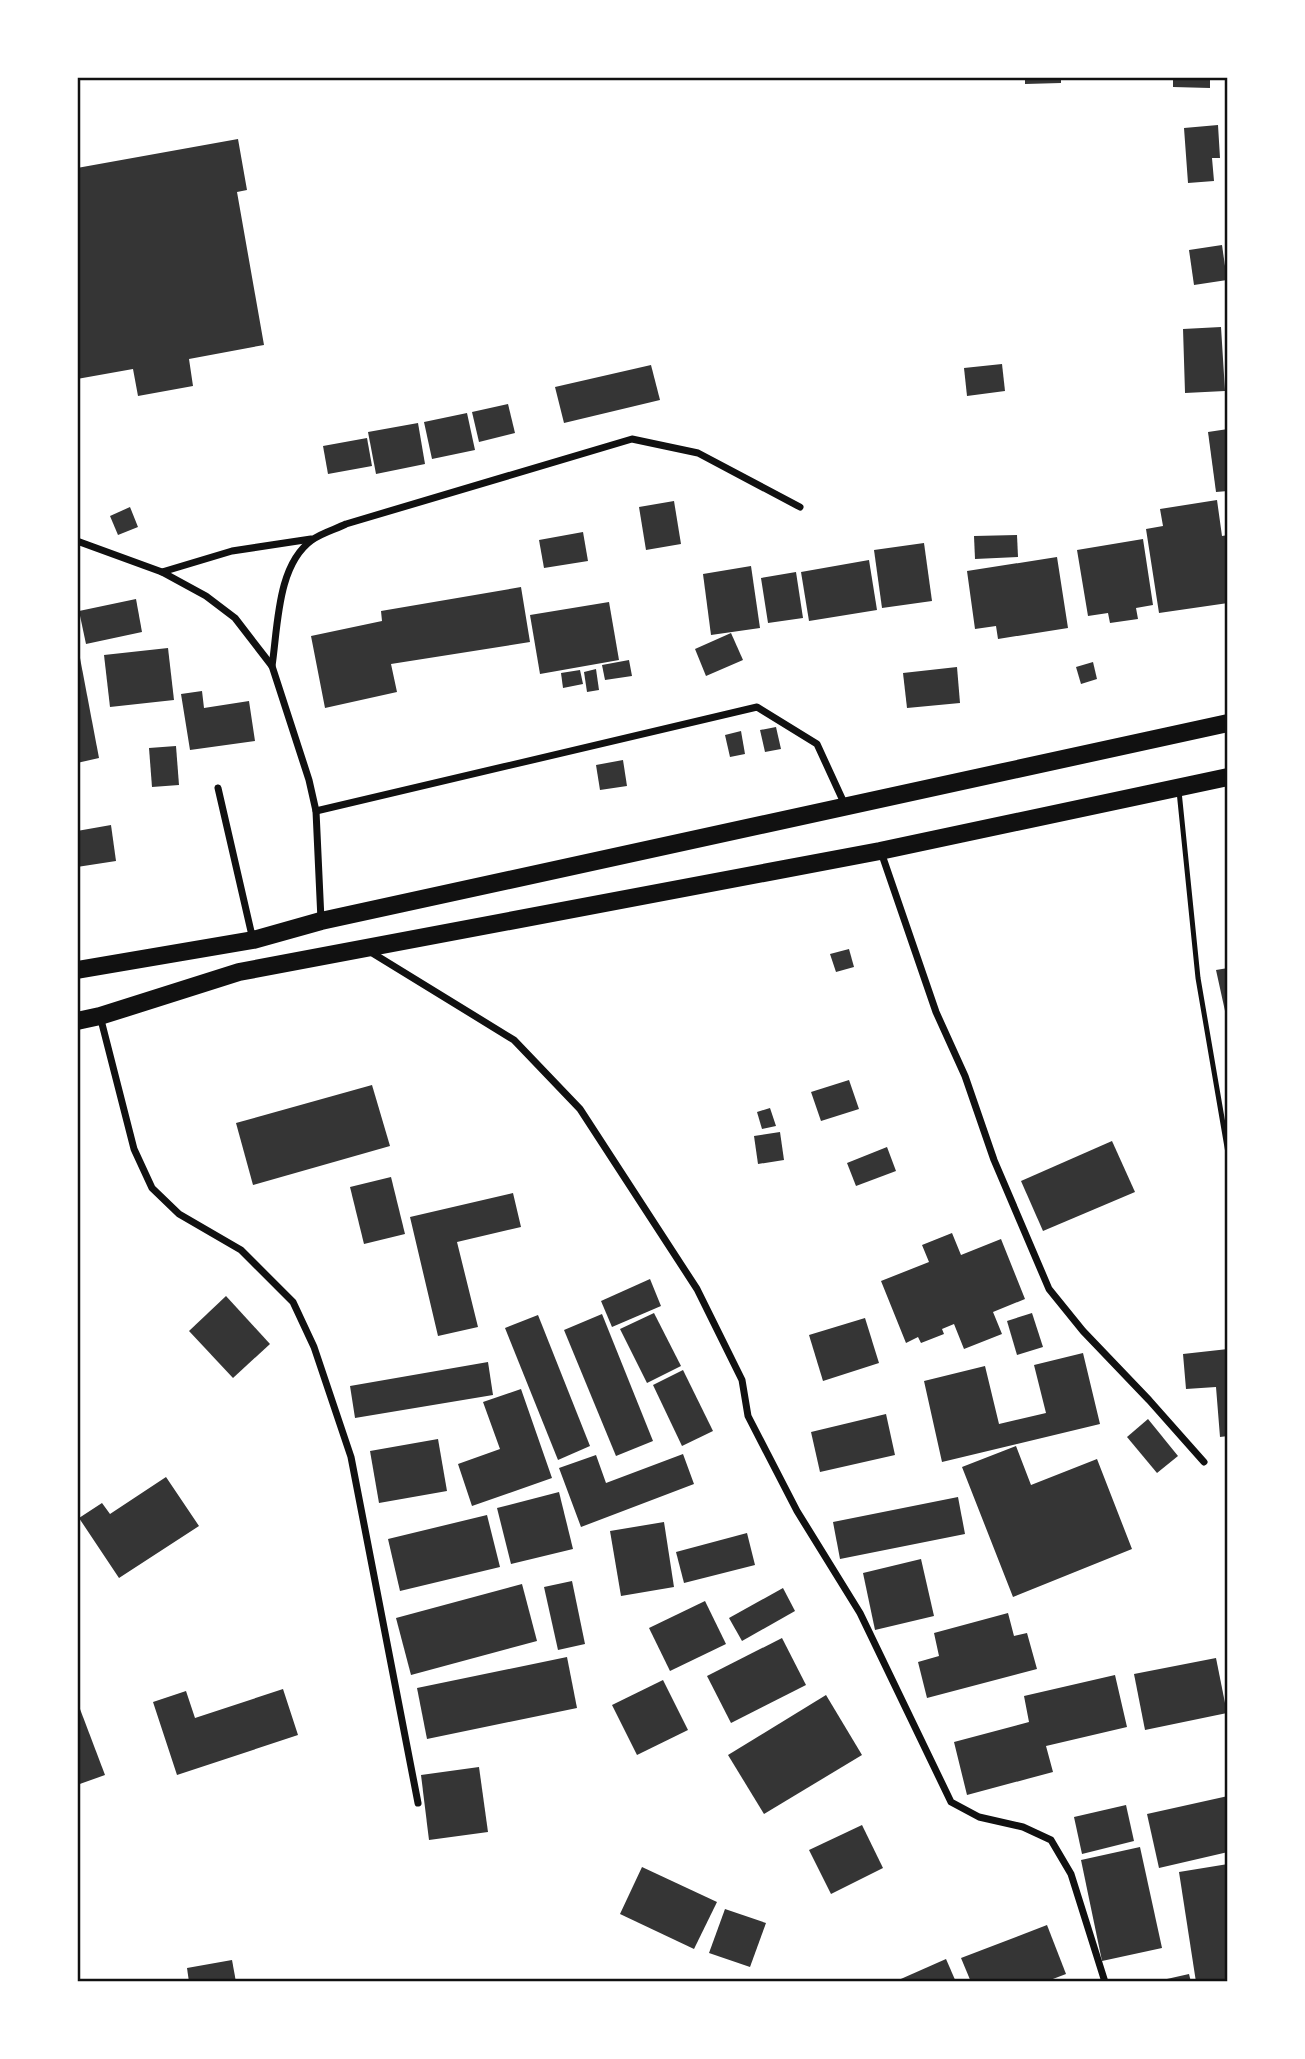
<svg xmlns="http://www.w3.org/2000/svg" width="1305" height="2059" viewBox="0 0 1305 2059" font-family="Lato,sans-serif">
	<style>
		.building { fill: #353535 }
		.lines { fill: none; stroke-linecap: round; stroke-linejoin: round }
		.service { stroke: #111; stroke-width: 5 }
		.minor { stroke: #111; stroke-width: 7 }
		.primary { stroke: #111; stroke-width: 18 }
		.neatline { fill: none; stroke: #111; stroke-width: 2.5 }
	</style>
	<rect width="100%" height="100%" fill="#fff"/>
	<g class="building">
		<polygon points="1025,77 1061,77 1061,83 1025,84"/>
		<polygon points="1173,77 1210,77 1210,88 1173,87"/>
		<polygon points="1218,125 1220,158 1212,158 1214,181 1188,183 1184,128"/>
		<polygon points="238,139 247,190 237,192 264,345 189,359 193,386 138,396 133,369 77,379 77,168"/>
		<polygon points="1222,245 1227,280 1194,285 1189,250"/>
		<polygon points="1221,327 1225,391 1185,393 1183,329"/>
		<polygon points="1002,364 1005,391 967,396 964,368"/>
		<polygon points="651,365 660,400 564,423 555,387"/>
		<polygon points="508,404 515,433 479,442 472,412"/>
		<polygon points="467,413 475,450 432,459 424,422"/>
		<polygon points="418,423 425,464 376,474 368,432"/>
		<polygon points="1228,429 1228,491 1216,492 1208,432"/>
		<polygon points="367,438 372,466 328,474 323,446"/>
		<polygon points="1217,500 1222,536 1228,535 1228,603 1159,613 1146,529 1163,526 1160,509"/>
		<polygon points="674,501 681,544 646,550 639,507"/>
		<polygon points="130,507 138,527 118,535 110,516"/>
		<polygon points="583,532 588,561 544,568 539,540"/>
		<polygon points="1017,535 1018,557 975,559 974,536"/>
		<polygon points="1143,539 1153,605 1136,608 1138,619 1110,623 1108,613 1088,616 1077,550"/>
		<polygon points="924,543 932,601 882,608 874,550"/>
		<polygon points="1057,557 1068,628 998,639 996,626 975,629 967,571"/>
		<polygon points="869,560 877,610 809,621 801,572"/>
		<polygon points="751,566 760,628 711,635 703,574"/>
		<polygon points="796,572 803,618 768,623 761,578"/>
		<polygon points="521,587 530,642 391,664 397,692 325,708 311,636 382,621 381,611"/>
		<polygon points="136,599 142,632 86,644 79,611"/>
		<polygon points="609,602 619,660 540,674 530,615"/>
		<polygon points="731,633 743,660 706,676 695,649"/>
		<polygon points="168,648 174,700 110,707 104,655"/>
		<polygon points="77,658 80,658 99,758 77,763"/>
		<polygon points="629,660 632,676 605,680 602,665"/>
		<polygon points="1093,662 1097,679 1081,684 1076,667"/>
		<polygon points="957,667 960,703 907,708 903,673"/>
		<polygon points="596,669 599,690 587,692 584,672"/>
		<polygon points="580,670 583,684 563,688 561,673"/>
		<polygon points="202,691 204,708 249,701 255,741 190,750 181,694"/>
		<polygon points="776,727 781,749 765,752 760,730"/>
		<polygon points="741,731 745,754 730,757 725,735"/>
		<polygon points="176,746 179,785 152,787 149,748"/>
		<polygon points="623,760 627,786 600,790 596,765"/>
		<polygon points="111,825 116,861 77,867 77,831"/>
		<polygon points="849,949 854,967 836,972 830,954"/>
		<polygon points="1228,968 1228,1020 1227,1020 1216,970"/>
		<polygon points="849,1080 859,1109 821,1121 811,1092"/>
		<polygon points="372,1085 390,1146 253,1185 236,1123"/>
		<polygon points="770,1108 776,1126 762,1129 757,1112"/>
		<polygon points="780,1132 784,1160 758,1164 754,1136"/>
		<polygon points="1112,1141 1135,1192 1043,1231 1021,1181"/>
		<polygon points="887,1147 896,1171 856,1186 847,1163"/>
		<polygon points="391,1177 405,1234 364,1244 350,1187"/>
		<polygon points="513,1193 521,1227 457,1242 478,1327 438,1336 410,1217"/>
		<polygon points="952,1233 961,1255 1001,1239 1025,1299 993,1312 1002,1334 964,1349 954,1324 942,1329 944,1334 921,1343 918,1337 906,1343 881,1281 929,1262 922,1245"/>
		<polygon points="650,1279 661,1306 612,1327 601,1301"/>
		<polygon points="226,1296 270,1344 233,1378 189,1331"/>
		<polygon points="654,1313 681,1366 647,1383 620,1329"/>
		<polygon points="1032,1313 1043,1347 1017,1355 1007,1321"/>
		<polygon points="602,1314 653,1441 616,1456 564,1330"/>
		<polygon points="538,1315 590,1446 558,1460 505,1328"/>
		<polygon points="865,1318 879,1363 823,1381 809,1335"/>
		<polygon points="1228,1349 1228,1436 1220,1437 1216,1387 1186,1389 1183,1354"/>
		<polygon points="1083,1353 1100,1424 942,1462 924,1381 985,1366 999,1424 1046,1413 1034,1365"/>
		<polygon points="488,1362 493,1395 355,1418 350,1386"/>
		<polygon points="683,1370 713,1431 682,1446 653,1385"/>
		<polygon points="521,1389 552,1478 472,1506 458,1464 500,1449 483,1402"/>
		<polygon points="886,1414 895,1455 820,1472 811,1432"/>
		<polygon points="1148,1419 1178,1456 1157,1473 1127,1437"/>
		<polygon points="438,1439 447,1491 379,1503 370,1451"/>
		<polygon points="1016,1446 1031,1485 1097,1459 1132,1549 1013,1597 962,1467"/>
		<polygon points="683,1454 694,1484 581,1527 559,1468 596,1455 606,1483"/>
		<polygon points="166,1477 199,1526 119,1578 79,1518 102,1503 110,1514"/>
		<polygon points="559,1492 573,1549 511,1564 497,1508"/>
		<polygon points="958,1497 965,1534 840,1559 833,1522"/>
		<polygon points="487,1515 500,1567 400,1591 388,1539"/>
		<polygon points="664,1522 674,1587 621,1596 610,1531"/>
		<polygon points="747,1533 755,1565 684,1583 676,1552"/>
		<polygon points="921,1559 934,1616 875,1630 863,1573"/>
		<polygon points="572,1581 585,1644 558,1650 544,1587"/>
		<polygon points="522,1584 537,1641 411,1675 396,1618"/>
		<polygon points="783,1588 795,1611 742,1641 729,1618"/>
		<polygon points="705,1601 726,1644 670,1671 649,1628"/>
		<polygon points="1008,1613 1014,1636 1027,1633 1037,1669 927,1698 918,1662 939,1656 934,1633"/>
		<polygon points="782,1638 806,1685 731,1723 707,1676"/>
		<polygon points="567,1657 577,1708 427,1739 417,1688"/>
		<polygon points="1216,1658 1227,1713 1145,1730 1134,1674"/>
		<polygon points="1115,1675 1127,1727 1046,1746 1053,1772 967,1795 954,1742 1029,1722 1024,1696"/>
		<polygon points="663,1680 688,1730 637,1755 612,1705"/>
		<polygon points="283,1689 298,1735 177,1775 153,1702 186,1691 195,1718"/>
		<polygon points="826,1695 862,1755 764,1814 728,1755"/>
		<polygon points="80,1709 105,1775 77,1785 77,1710"/>
		<polygon points="479,1767 488,1832 429,1840 421,1775"/>
		<polygon points="1228,1796 1228,1852 1159,1868 1147,1814"/>
		<polygon points="1126,1805 1134,1841 1082,1854 1074,1817"/>
		<polygon points="862,1825 883,1868 831,1894 809,1850"/>
		<polygon points="1140,1847 1162,1948 1102,1961 1081,1860"/>
		<polygon points="1228,1864 1228,1982 1196,1982 1179,1872"/>
		<polygon points="642,1867 717,1902 694,1949 620,1914"/>
		<polygon points="725,1909 766,1923 750,1967 709,1953"/>
		<polygon points="1047,1925 1066,1974 1045,1982 971,1982 961,1958"/>
		<polygon points="946,1959 956,1982 894,1982"/>
		<polygon points="232,1960 236,1982 189,1982 187,1968"/>
		<polygon points="1189,1974 1191,1982 1158,1982 1158,1981"/>
	</g>
	<g class="lines">
		<polyline class="service" points="1179,791 1198,978 1228,1153"/>
		<g class="minor">
			<polyline points="77,541 162,572 206,596 235,618 272,666 309,780 316,811 321,920"/>
			<polyline points="162,572 232,551 311,539"/>
			<path d="M272 666C278 626 277 565 312 540 321 533 336 529 346 524L632 439 698 453 800 507"/>
			<polyline points="218,788 253,940"/>
			<polyline points="316,811 757,707 817,744 845,805"/>
			<polyline points="881,852 936,1012 965,1076 994,1160 1049,1289 1083,1331 1149,1400 1204,1462"/>
			<polyline points="369,951 514,1040 580,1109 697,1289 742,1380 748,1416 797,1511 860,1613 951,1802 979,1817 1023,1827 1051,1840 1071,1874 1105,1982"/>
			<polyline points="100,1016 134,1149 152,1188 179,1214 241,1250 293,1302 314,1347 351,1457 418,1803"/>
		</g>
		<g class="primary">
			<polyline points="77,970 253,940 321,921 1228,723"/>
			<polyline points="77,1021 100,1016 239,972 880,851 1228,777"/>
		</g>
	</g>
	<rect width="1305" height="2059" fill="none" stroke="#ffffff" stroke-width="158"/>
	<rect x="79" y="79" width="1147" height="1901" class="neatline"/>
</svg>
